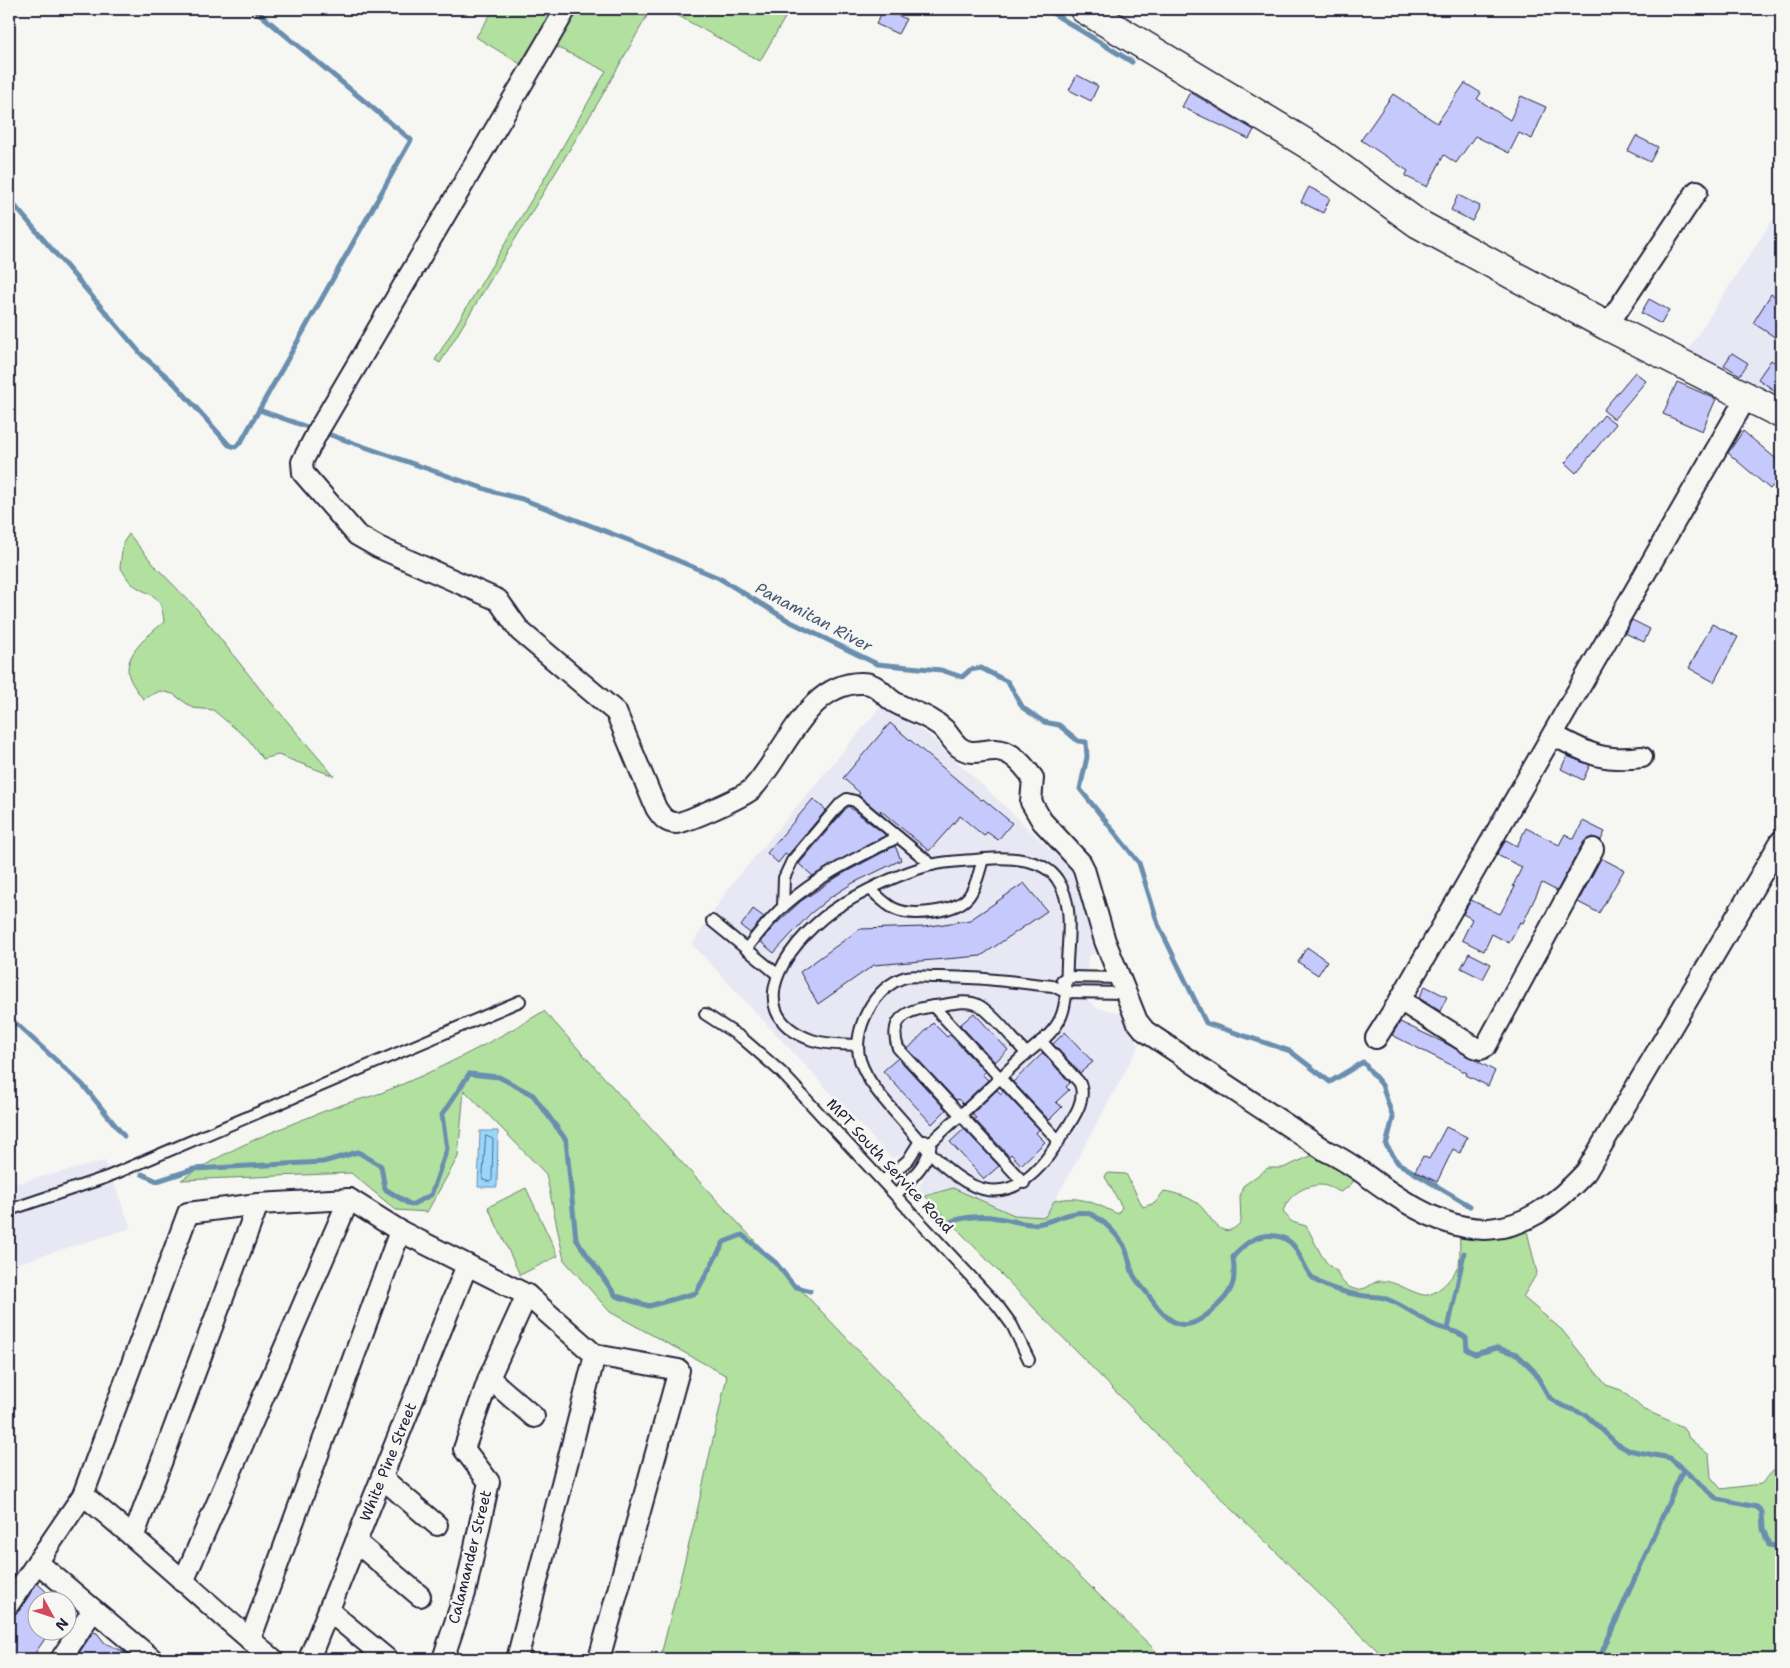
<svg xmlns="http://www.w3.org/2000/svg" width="1790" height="1668" viewBox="0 0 1790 1668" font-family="'Shantell Sans',sans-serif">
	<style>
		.built { fill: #e8e8f5 }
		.green { fill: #b1e09f; stroke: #6a816d }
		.water { fill: #9ad6fb; stroke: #6a8eae }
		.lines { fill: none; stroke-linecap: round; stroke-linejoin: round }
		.shore { stroke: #526a88; stroke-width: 1 }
		.stream { stroke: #6a8eae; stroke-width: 5 }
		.building { fill: #c6c9fc; stroke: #22223b }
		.lane-casing { stroke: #22223b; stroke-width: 14 }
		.street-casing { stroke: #22223b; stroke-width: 24 }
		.secondary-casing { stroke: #22223b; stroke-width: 31 }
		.lane { stroke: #f6f6f2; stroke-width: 10 }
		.street { stroke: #f6f6f2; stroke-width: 20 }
		.secondary { stroke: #f6f6f2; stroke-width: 28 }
		.labels { text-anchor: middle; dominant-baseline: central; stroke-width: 5; stroke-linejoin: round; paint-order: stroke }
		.street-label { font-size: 15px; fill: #22223b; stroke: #f6f6f2 }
		.water-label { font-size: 16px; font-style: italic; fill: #465875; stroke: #f6f6f2 }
	</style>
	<rect width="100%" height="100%" fill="#f6f6f2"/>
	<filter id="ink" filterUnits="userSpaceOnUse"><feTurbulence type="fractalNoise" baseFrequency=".02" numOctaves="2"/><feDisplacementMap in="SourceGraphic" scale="10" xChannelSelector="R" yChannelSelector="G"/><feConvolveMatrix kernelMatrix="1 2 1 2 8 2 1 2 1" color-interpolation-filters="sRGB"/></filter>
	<g filter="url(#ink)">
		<g class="built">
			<polygon points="1781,207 1781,402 1687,351"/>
			<polygon points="881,706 929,735 1070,868 1099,952 1088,956 1086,998 1097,1008 1122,1013 1139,1046 1046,1217 1014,1215 953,1188 925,1196 918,1190 924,1177 908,1160 904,1155 891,1158 692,944 731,885"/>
			<polygon points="105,1161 131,1228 9,1266 9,1185"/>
		</g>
		<g class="green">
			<polygon points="494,9 630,9 638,14 641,9 651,9 599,101 440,363 435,360 544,179 606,71 538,38 522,65 476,37"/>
			<polygon points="666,9 790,9 760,61"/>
			<path d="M129 534 155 566 196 608 264 694 334 776 278 755 263 759 248 739 213 710 193 708 173 694 160 691 143 699C139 693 133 686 130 679 120 656 150 634 164 622 161 590 150 598 131 583 127 579 123 571 120 567L123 543Z"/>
			<path d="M544 1011C744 1234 950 1450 1164 1659H660L696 1516 727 1376 610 1312 564 1260 546 1174 464 1090 458 1157 427 1212 396 1210 351 1173 181 1180C228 1148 285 1126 338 1106 352 1101 367 1098 381 1093 437 1071 492 1042 544 1011Z"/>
			<path d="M1320 1152 1356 1177 1350 1186 1341 1192C1335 1190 1327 1185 1321 1185 1304 1185 1287 1196 1283 1212L1292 1222 1306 1226C1315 1240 1322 1264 1337 1271 1339 1281 1351 1292 1362 1289 1369 1288 1372 1282 1379 1281 1395 1280 1407 1291 1423 1295 1436 1297 1455 1276 1459 1264 1461 1255 1459 1243 1460 1233L1526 1227 1537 1273 1523 1297 1562 1330 1606 1385 1621 1390 1643 1409 1683 1427 1689 1438 1709 1455 1711 1477 1721 1489 1761 1484 1775 1469H1781V1659H1386L1190 1468 925 1196 953 1188 1014 1215 1045 1217 1054 1201C1079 1194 1096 1204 1118 1214L1122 1207 1105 1177 1107 1173 1126 1174 1143 1207 1155 1203 1164 1191C1176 1193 1188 1197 1197 1203 1211 1213 1220 1246 1241 1222L1240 1197 1243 1186 1268 1168H1283Z"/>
			<polygon points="526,1188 558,1256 520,1275 488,1207"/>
		</g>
		<polygon class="water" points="480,1131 498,1131 497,1187 478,1187"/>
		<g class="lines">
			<polygon class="shore" points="486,1136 493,1139 492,1180 490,1182 483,1180"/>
			<g class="stream">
				<polyline points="254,9 411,140 259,410"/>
				<polyline points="1046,9 1132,62"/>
				<polyline points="9,199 142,355 174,383 229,445 235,447 241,442 259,410 313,429"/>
				<polyline points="322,432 494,492 522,499 641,545 719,578 789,621 877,664 941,670 962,677 970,670 981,668 1008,682 1023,708 1044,722 1059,725 1078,741 1086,742 1087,757 1080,789 1139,863 1158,924 1206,1023 1290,1051 1330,1082 1363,1062 1382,1085 1393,1118 1386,1145 1398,1163 1470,1206"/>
				<polyline points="9,1017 83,1085 124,1136"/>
				<polyline points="142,1174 157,1181 194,1169 323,1162 358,1152 381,1166 385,1189 411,1205 431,1195 447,1149 442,1115 469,1074 499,1077 533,1095 566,1140 576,1239 616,1296 649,1306 696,1293 724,1242 742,1235 776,1263 794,1286 810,1291"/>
				<path d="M952 1221C967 1217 982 1215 997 1218 1010 1219 1022 1225 1035 1224 1055 1223 1077 1204 1096 1217 1106 1223 1116 1234 1123 1244 1129 1254 1129 1266 1134 1276 1138 1283 1145 1290 1150 1297 1174 1333 1191 1333 1221 1302 1236 1287 1235 1276 1233 1257 1244 1244 1257 1233 1276 1236 1304 1240 1299 1273 1320 1283 1333 1290 1351 1294 1365 1296 1371 1297 1377 1296 1384 1298 1405 1305 1415 1316 1434 1325 1445 1330 1457 1330 1466 1338L1467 1350 1475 1354 1497 1348 1517 1354 1534 1371 1549 1397 1559 1404 1586 1415 1617 1444 1628 1450 1670 1458 1717 1499 1757 1507 1762 1512 1763 1529 1769 1545 1781 1547"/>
				<polyline points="1448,1329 1464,1253"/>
				<polyline points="1599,1659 1683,1470"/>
			</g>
		</g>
		<g class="building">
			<polygon points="884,9 906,19 898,34 876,24"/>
			<polygon points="1077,75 1098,86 1091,101 1069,90"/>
			<polygon points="1465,83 1481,93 1477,99 1510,120 1521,96 1546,107 1532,139 1519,133 1509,153 1475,136 1456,163 1444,155 1427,187 1405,176 1408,171 1361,140 1393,94 1437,123"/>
			<polygon points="1190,92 1254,130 1249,139 1182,107"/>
			<polygon points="1636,136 1658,147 1650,162 1628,151"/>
			<polygon points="1309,187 1330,198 1323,213 1301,202"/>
			<polygon points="1458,195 1480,206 1472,221 1451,210"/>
			<polygon points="1771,294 1781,300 1781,341 1753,323"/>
			<polygon points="1649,299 1669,310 1661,324 1641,313"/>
			<polygon points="1732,353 1748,363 1740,375 1724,365"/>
			<polygon points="1771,360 1781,367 1781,395 1758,379"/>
			<polygon points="1635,372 1646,381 1614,419 1603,410"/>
			<polygon points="1677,382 1716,399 1702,431 1663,414"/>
			<polygon points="1604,415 1616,424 1576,473 1565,463"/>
			<polygon points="1743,431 1781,463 1781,476 1770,489 1728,453"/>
			<polygon points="1632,620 1650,629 1644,642 1625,633"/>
			<polygon points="1712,624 1738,637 1714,682 1689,668"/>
			<polygon points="890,723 981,800 983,799 1012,823 998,840 987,832 984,836 960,816 929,851 880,810 882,815 858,795 860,793 843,778"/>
			<polygon points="1567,756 1590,765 1583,780 1561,769"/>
			<polygon points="813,799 826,810 788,855 786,853 778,863 767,853"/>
			<polygon points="848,806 886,835 813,876 799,864"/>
			<polygon points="1583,821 1605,832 1601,840 1592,837 1583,843 1557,891 1542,883 1523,923 1520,922 1509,943 1492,934 1484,951 1462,940 1472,919 1463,914 1471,900 1500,914 1515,887 1513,886 1522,867 1497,855 1506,840 1517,846 1526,828 1559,845 1565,834 1574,839"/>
			<polygon points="895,846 901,860 853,883 831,897 810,914 774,953 762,943 762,941 775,925 801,901 842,874"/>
			<polygon points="1601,858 1624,870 1599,913 1578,902"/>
			<polygon points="1024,883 1047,911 981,956 874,965 818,1004 800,972 860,929 924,927 970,920"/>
			<polygon points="753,909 764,917 750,933 741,926"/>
			<polygon points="1307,947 1327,961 1318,975 1298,962"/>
			<polygon points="1469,953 1491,964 1483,979 1461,968"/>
			<polygon points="1425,986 1447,997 1440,1011 1419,998"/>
			<polygon points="974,1013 1008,1050 995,1062 960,1025"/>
			<polygon points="1400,1022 1447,1044 1495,1071 1488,1086 1466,1075 1467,1073 1392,1035"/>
			<polygon points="933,1023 947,1037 950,1035 985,1072 982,1074 988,1080 963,1104 958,1099 956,1100 908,1049"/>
			<polygon points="1065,1032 1093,1062 1080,1073 1053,1044"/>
			<polygon points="1043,1053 1070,1083 1066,1087 1069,1090 1056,1102 1062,1107 1049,1120 1013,1082"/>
			<polygon points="898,1058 946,1110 932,1124 883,1071"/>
			<polygon points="997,1090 1001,1094 1003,1091 1039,1129 1036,1133 1045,1142 1021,1165 1011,1154 1009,1156 974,1119 976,1118 972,1114"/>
			<polygon points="1446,1127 1467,1137 1460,1153 1453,1149 1437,1182 1415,1171 1423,1156 1429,1159"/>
			<polygon points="964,1129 999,1166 984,1179 950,1142"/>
			<polygon points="37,1583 55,1600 38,1600 38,1630 51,1630 31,1659 9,1659 9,1616 19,1611"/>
			<polygon points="93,1632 97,1633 105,1643 127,1653 134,1659 75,1659"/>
		</g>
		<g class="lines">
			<defs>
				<g id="lane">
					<path d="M871 890C878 896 886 905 895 909 913 917 957 912 969 896 977 885 979 872 983 859"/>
					<polyline points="783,907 784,878 792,861 841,803 847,799 855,801 932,865"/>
					<polyline points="712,921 777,974"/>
					<path d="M746 949C758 935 770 918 784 906 818 876 858 857 898 837"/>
					<polyline points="1062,980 1067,977 1120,978"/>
					<polyline points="933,1006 1059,1141"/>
					<polyline points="705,1014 742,1038 781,1072 998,1306 1012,1325 1029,1360"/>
					<path d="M1041 1041 1079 1082C1089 1099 1070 1123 1061 1137 1007 1228 959 1189 906 1125 890 1106 868 1085 860 1060 851 1031 875 985 906 977 914 975 924 977 932 977 972 976 1013 982 1053 986L1065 992 1125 993"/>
					<path d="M858 1045C843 1044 826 1045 812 1040 731 1011 797 932 841 905 868 889 901 873 931 865 947 861 968 861 985 859 1008 857 1043 858 1057 879 1074 903 1068 936 1067 963 1066 981 1068 1005 1059 1021 1051 1036 1033 1048 1020 1059 991 1087 961 1115 931 1142 929 1164 910 1179 896 1195"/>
					<polyline points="883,1181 908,1160 920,1141 925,1141"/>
					<path d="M1024 1183 898 1048C886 1012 917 1008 943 1005 954 1003 968 1000 978 1005 991 1011 1015 1042 1027 1054"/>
					<polyline points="9,1210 107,1177 520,1001"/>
				</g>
				<g id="street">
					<path d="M566 9 318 431 302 462 303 473 357 535 378 547 498 600 520 631 616 712 656 808C661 816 666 823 676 823 685 823 745 796 752 789 784 756 807 681 863 683 877 683 883 695 894 702 911 712 929 715 944 729 949 735 953 742 959 747 971 756 981 750 995 750 1012 750 1024 766 1033 778L1031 802 1042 821 1081 863 1084 869 1105 941 1137 1021 1145 1031 1326 1151C1349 1161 1366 1176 1387 1190 1467 1245 1519 1244 1586 1172L1781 841"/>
					<polyline points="1607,326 1697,191"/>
					<path d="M1553 735C1588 753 1600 762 1642 757"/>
					<polyline points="1593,849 1486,1046 1481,1049 1474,1047 1400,1000 1747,396"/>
					<polyline points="1376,1038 1400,1000"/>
					<polyline points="489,1378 534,1417"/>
					<polyline points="382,1478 437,1525"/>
					<path d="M83 1495C148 1547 209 1606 273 1659"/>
					<polyline points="134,1535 258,1204"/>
					<polyline points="356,1542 420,1596"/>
					<polyline points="37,1562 152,1659"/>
					<polyline points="183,1582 349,1199"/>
					<polyline points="9,1604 83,1495 188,1213 258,1204 349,1199 400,1231 527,1295 595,1355 679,1370 599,1659"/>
					<polyline points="329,1611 387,1659"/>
					<polyline points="250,1640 400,1231"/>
					<polyline points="61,1659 93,1610"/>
					<polyline points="309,1659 467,1265"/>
					<polyline points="443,1659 465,1593 489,1482 464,1449 489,1378 527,1295"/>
					<polyline points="517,1659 595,1355"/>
				</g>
				<polyline id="secondary" points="1084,9 1312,147 1417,223 1607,326 1781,414"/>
			</defs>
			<use href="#lane" class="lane-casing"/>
			<use href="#street" class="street-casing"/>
			<use href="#secondary" class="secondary-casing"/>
			<use href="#lane" class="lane"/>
			<use href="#street" class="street"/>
			<use href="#secondary" class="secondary"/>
		</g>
	</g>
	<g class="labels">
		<g class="street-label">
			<text transform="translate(890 1166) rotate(47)">MPT South Service Road</text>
			<text transform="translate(388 1462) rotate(-68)">White Pine Street</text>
			<text transform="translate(470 1557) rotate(-76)">Calamander Street</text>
		</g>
		<g class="water-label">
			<text transform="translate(814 617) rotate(28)">Panamitan River</text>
		</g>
	</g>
	<rect width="1790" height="1668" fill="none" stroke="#f6f6f2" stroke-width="30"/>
	<rect x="15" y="15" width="1760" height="1638" fill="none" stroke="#22223b" stroke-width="2" filter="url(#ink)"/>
	<g transform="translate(52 1616) rotate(130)"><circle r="24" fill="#f6f6f2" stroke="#a1a1a9"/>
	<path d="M0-4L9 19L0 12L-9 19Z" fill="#d1495b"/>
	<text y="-8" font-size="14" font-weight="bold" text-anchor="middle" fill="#22223b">N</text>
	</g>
</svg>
